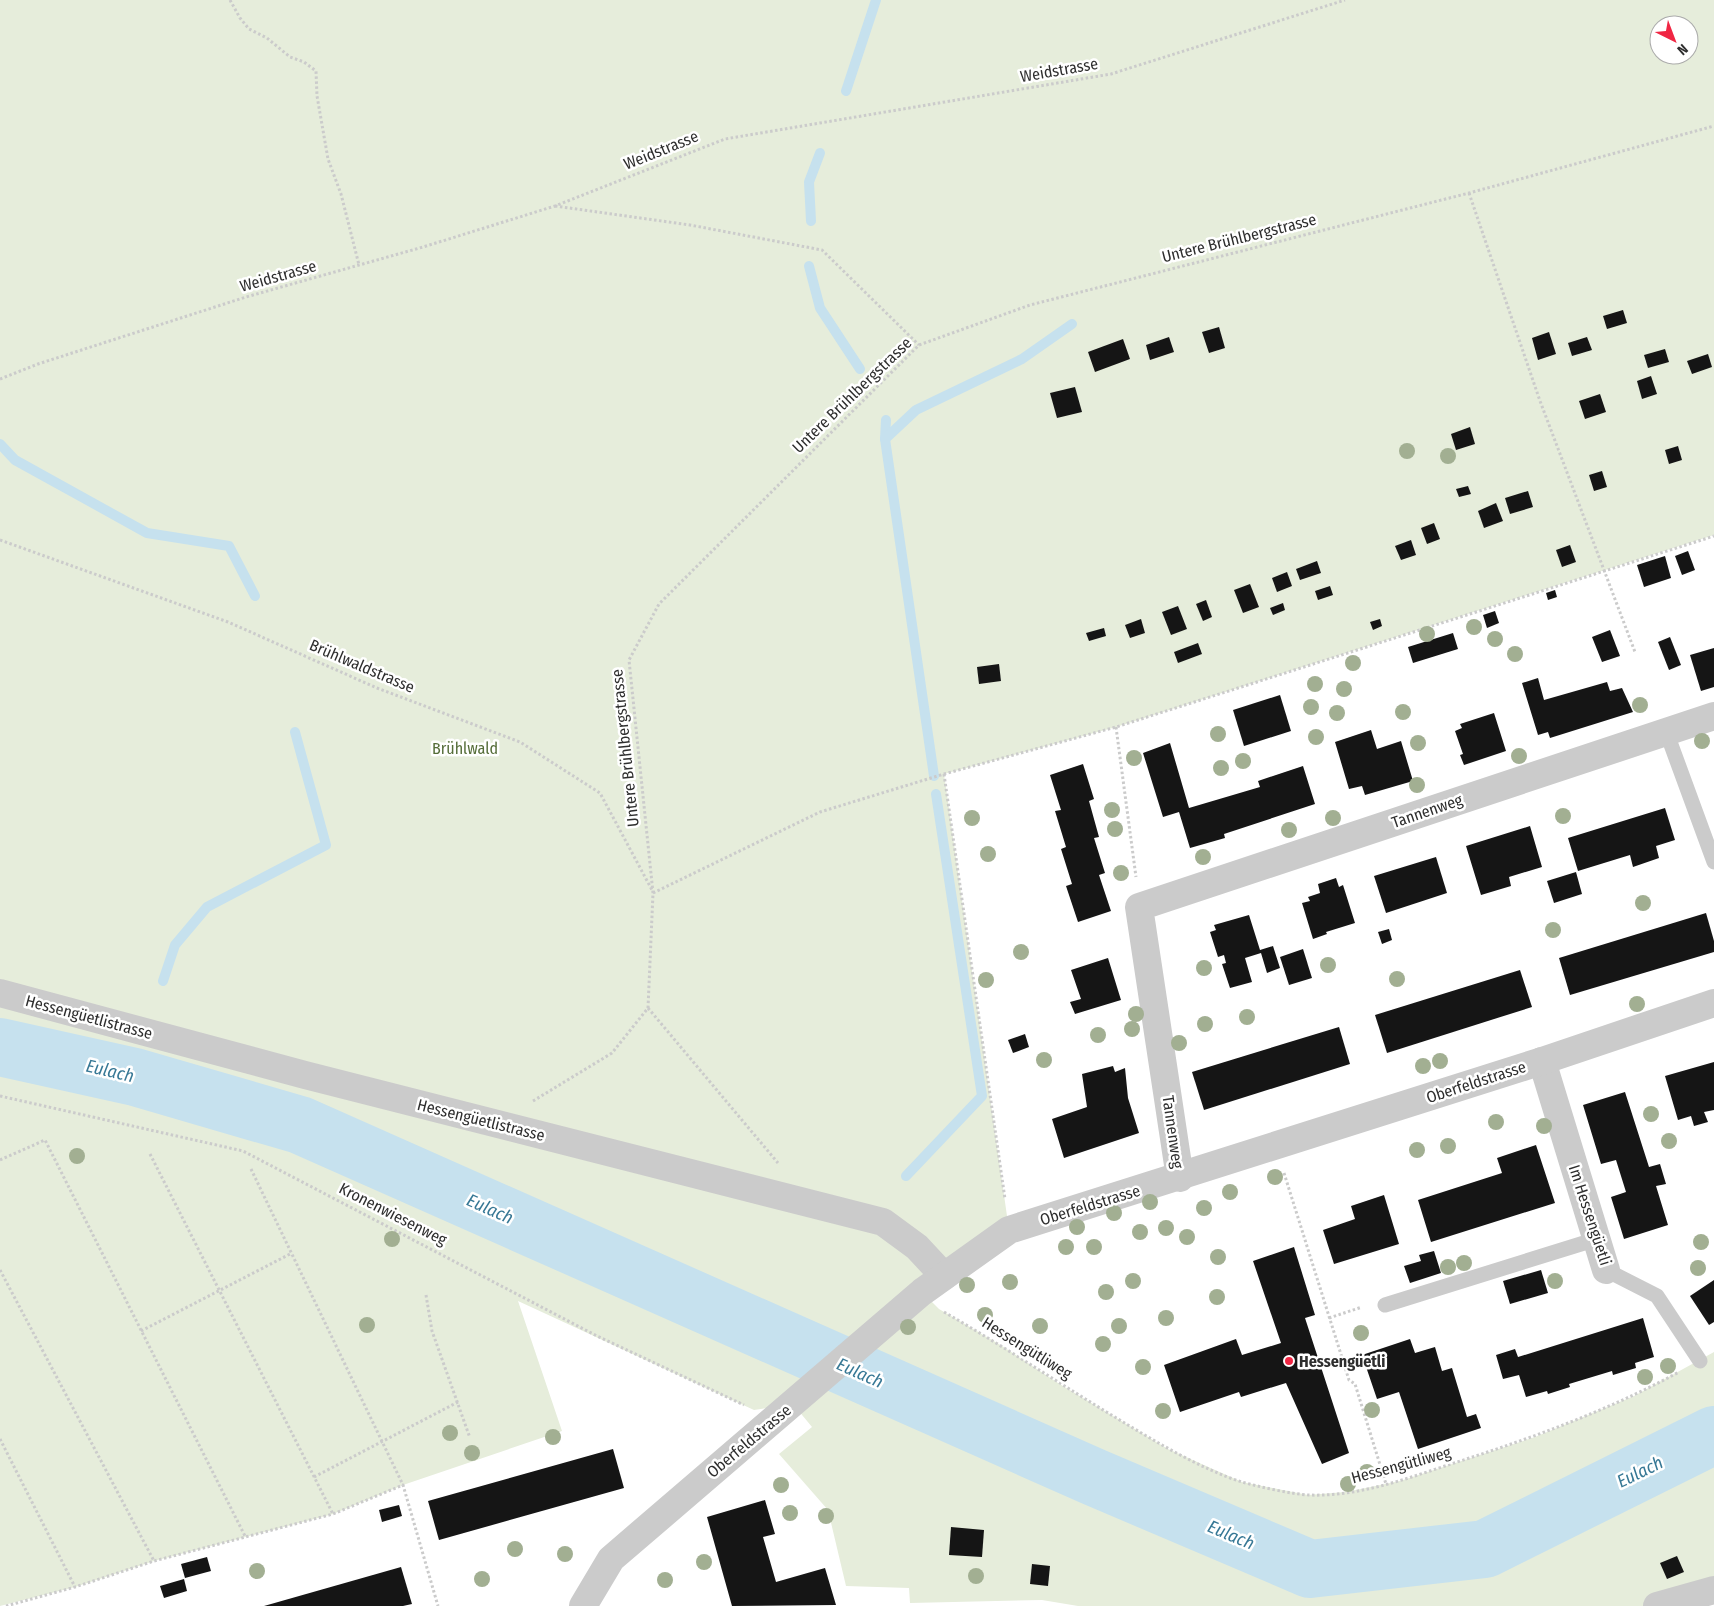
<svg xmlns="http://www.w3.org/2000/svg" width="1714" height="1606" viewBox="0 0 1714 1606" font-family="'Fira Sans Condensed',sans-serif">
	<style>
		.green { fill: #e6eddb; fill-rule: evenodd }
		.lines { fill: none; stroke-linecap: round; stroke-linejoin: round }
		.stream { stroke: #c6e1ee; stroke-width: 10 }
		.river { stroke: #c6e1ee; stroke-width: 58 }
		.building { fill: #151515 }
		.path { stroke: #cbcbcb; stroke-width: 3; stroke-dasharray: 2.5 2.5; stroke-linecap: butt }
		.lane { stroke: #cbcbcb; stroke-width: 15 }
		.street { stroke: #cbcbcb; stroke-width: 28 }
		.tree { fill: #a2af92 }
		.poi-dot { fill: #f02643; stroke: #fff; stroke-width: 2 }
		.labels { text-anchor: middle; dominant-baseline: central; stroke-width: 5; stroke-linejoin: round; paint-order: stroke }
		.street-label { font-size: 16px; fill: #2e2e2e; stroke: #fff }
		.park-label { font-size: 16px; fill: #556d39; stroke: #fff }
		.poi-label { font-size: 16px; font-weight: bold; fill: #2e2e2e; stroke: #fff; text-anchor: start }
		.water-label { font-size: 18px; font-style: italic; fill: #377895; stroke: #fff }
	</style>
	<rect width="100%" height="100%" fill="#fff"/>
	<path class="green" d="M0 0H1714V535L1116 727 944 774 1009 1230 922 1292 939 1309 1002 1346 1058 1383 1168 1449 1242 1482 1308 1495 1346 1492 1400 1481 1535 1437 1634 1396 1714 1352V1588L1645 1606H1078L1042 1600 910 1603 909 1588 846 1586 828 1510 779 1454 812 1427 793 1404 754 1410 518 1301 562 1431 403 1485 333 1514 154 1561 75 1587 0 1606ZM1659 25H1689V55H1659Z"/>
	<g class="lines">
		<g class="stream">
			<polyline points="846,91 876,0"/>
			<polyline points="811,221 809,182 820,153"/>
			<polyline points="809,266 820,308 860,369"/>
			<polyline points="885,439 886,420"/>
			<polyline points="0,444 15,460 147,533 229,546 255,596"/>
			<polyline points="934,776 885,439 916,410 1022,359 1072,324"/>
			<polyline points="163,981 175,945 207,907 326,845 295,732"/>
			<polyline points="135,1077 139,1062"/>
			<polyline points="906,1176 982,1096 936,794"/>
			<polyline points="866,1400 887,1385"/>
		</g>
		<polyline class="river" points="0,1047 135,1077 300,1125 1094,1477 1310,1569 1485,1549 1714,1435"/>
	</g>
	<g class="building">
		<polygon points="1623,310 1627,323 1607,329 1603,316"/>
		<polygon points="1219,327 1225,348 1209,353 1202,332"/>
		<polygon points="1549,332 1556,354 1538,360 1532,338"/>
		<polygon points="1169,337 1174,352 1150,360 1146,345"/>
		<polygon points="1587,337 1592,350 1572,356 1568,343"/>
		<polygon points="1123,339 1130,359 1095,372 1088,352"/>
		<polygon points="1665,349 1669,362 1648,368 1644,355"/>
		<polygon points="1708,354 1712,367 1692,374 1687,361"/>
		<polygon points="1651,376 1657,394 1642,399 1637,381"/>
		<polygon points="1075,387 1082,412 1057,418 1050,393"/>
		<polygon points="1600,394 1606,412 1585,419 1579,401"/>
		<polygon points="1470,427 1475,444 1456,450 1451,434"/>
		<polygon points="1678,446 1682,460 1669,464 1665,450"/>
		<polygon points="1602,471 1607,487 1594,491 1589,475"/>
		<polygon points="1468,486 1471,494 1459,497 1456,489"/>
		<polygon points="1528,491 1533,507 1510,514 1505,498"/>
		<polygon points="1496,503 1503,521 1484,528 1478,511"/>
		<polygon points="1434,523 1440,539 1427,544 1421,528"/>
		<polygon points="1411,540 1416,555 1401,560 1395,546"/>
		<polygon points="1570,545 1576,562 1562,567 1556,550"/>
		<polygon points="1688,551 1695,570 1682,575 1675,556"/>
		<polygon points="1665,556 1671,578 1644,587 1637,565"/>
		<polygon points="1317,561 1321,573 1300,580 1296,569"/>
		<polygon points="1287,572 1292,586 1277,592 1272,578"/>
		<polygon points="1250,584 1259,607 1243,613 1234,590"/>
		<polygon points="1330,586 1333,595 1318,600 1315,591"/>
		<polygon points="1555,590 1557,597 1548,600 1546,593"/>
		<polygon points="1206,600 1212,617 1203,621 1196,604"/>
		<polygon points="1283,603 1285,610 1273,615 1270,608"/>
		<polygon points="1178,606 1187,629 1171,635 1162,612"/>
		<polygon points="1495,611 1499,623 1487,628 1483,615"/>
		<polygon points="1141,619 1145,633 1130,638 1125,625"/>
		<polygon points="1380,619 1382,626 1373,630 1370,622"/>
		<polygon points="1104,628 1106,636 1089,641 1086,633"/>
		<polygon points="1610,630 1620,656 1602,662 1592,637"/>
		<polygon points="1453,633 1458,649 1413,663 1408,647"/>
		<polygon points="1670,637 1681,665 1669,670 1658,642"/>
		<polygon points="1198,643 1202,654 1178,663 1174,652"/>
		<polygon points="1714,648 1714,687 1701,691 1690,655"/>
		<polygon points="999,664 1001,681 979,684 977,667"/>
		<polygon points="1538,678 1544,700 1607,682 1610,691 1622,688 1633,712 1550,738 1548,732 1538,735 1522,683"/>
		<polygon points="1280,695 1291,731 1244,746 1233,710"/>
		<polygon points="1494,713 1506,751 1464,765 1460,755 1463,754 1455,731 1462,728 1460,724"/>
		<polygon points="1371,730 1377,749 1401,741 1413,781 1365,795 1362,786 1349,789 1335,742"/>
		<polygon points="1170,743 1189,808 1260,787 1258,781 1303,766 1315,804 1224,834 1225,838 1190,848 1179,812 1163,817 1143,753"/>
		<polygon points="1083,764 1094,799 1089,801 1099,837 1094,838 1105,873 1099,875 1111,911 1078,922 1066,886 1072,884 1061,849 1066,847 1055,811 1061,810 1050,775"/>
		<polygon points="1665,808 1675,840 1656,846 1659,858 1633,867 1630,855 1578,871 1568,838"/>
		<polygon points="1530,826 1542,867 1509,877 1511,886 1481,895 1466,846"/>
		<polygon points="1436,857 1447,893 1386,913 1374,876"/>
		<polygon points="1576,872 1582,894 1554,903 1547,881"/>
		<polygon points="1336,878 1339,887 1343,885 1355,923 1326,932 1327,934 1313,939 1302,903 1310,901 1308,897 1320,893 1318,884"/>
		<polygon points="1706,913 1714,941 1714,952 1570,995 1559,958"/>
		<polygon points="1249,915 1260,950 1273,946 1280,968 1267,973 1261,953 1245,958 1252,982 1230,988 1222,964 1226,963 1224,955 1218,957 1210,932 1216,930 1214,925"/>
		<polygon points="1389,929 1392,940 1382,944 1378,932"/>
		<polygon points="1303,949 1312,978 1289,985 1280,957"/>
		<polygon points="1108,958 1121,1000 1075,1014 1070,1002 1081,999 1071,970"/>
		<polygon points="1520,970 1532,1007 1387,1053 1375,1015"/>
		<polygon points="1339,1027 1350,1064 1204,1110 1192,1072"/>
		<polygon points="1025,1034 1029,1047 1013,1053 1008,1040"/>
		<polygon points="1714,1062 1714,1110 1704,1112 1708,1122 1694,1126 1691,1116 1678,1120 1665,1076"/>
		<polygon points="1113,1066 1115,1072 1125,1068 1128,1098 1139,1133 1064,1158 1052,1119 1087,1107 1082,1074"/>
		<polygon points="1625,1092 1649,1167 1660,1164 1666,1184 1656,1186 1668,1225 1624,1239 1611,1197 1626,1192 1616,1160 1601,1164 1583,1105"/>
		<polygon points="1536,1145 1555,1203 1431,1242 1418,1200 1502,1173 1497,1158"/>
		<polygon points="1384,1195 1399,1244 1334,1264 1323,1230 1355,1219 1351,1206"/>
		<polygon points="1294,1247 1315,1315 1305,1318 1349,1453 1322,1464 1286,1383 1241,1397 1239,1392 1180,1412 1164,1365 1236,1339 1242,1355 1281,1343 1253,1261"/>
		<polygon points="1434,1251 1441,1273 1410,1283 1404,1266 1421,1261 1419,1255"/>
		<polygon points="1541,1270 1548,1293 1510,1304 1503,1281"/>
		<polygon points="1714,1280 1714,1322 1709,1325 1690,1296"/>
		<polygon points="1643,1318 1654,1357 1635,1363 1636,1368 1613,1375 1612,1371 1569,1384 1570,1387 1548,1394 1547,1391 1526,1397 1519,1375 1503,1379 1496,1355 1515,1349 1518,1357"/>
		<polygon points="1410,1339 1415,1353 1435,1347 1442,1371 1452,1368 1467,1417 1476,1414 1481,1428 1418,1449 1399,1392 1377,1399 1362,1355"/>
		<polygon points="613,1449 624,1488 439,1540 428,1501"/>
		<polygon points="765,1500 775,1534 763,1537 776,1582 825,1568 836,1605 732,1606 707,1517"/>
		<polygon points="399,1505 402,1516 382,1522 379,1510"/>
		<polygon points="951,1527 984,1530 982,1557 949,1555"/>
		<polygon points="1677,1556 1684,1572 1667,1579 1660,1563"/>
		<polygon points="207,1557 211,1571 185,1578 181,1564"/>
		<polygon points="1032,1564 1050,1566 1048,1586 1030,1584"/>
		<polygon points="401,1567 412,1604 403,1606 264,1606"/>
		<polygon points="184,1579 187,1591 164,1598 160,1586"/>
	</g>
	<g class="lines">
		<g class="path">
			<polyline points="230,0 240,18 249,29 267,38 290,57 304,62 316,71 317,96 328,159 341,194 359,265"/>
			<polyline points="1469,193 1540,401 1635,652"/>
			<polyline points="555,206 690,225 822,250 919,345"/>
			<polyline points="0,379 38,364 246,297 423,247 555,206 725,139 1111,74 1345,0"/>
			<polyline points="0,540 228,622 377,688 520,742 600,793 652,890"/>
			<polyline points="1116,727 1136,877"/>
			<polyline points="944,774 1005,1199"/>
			<polyline points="653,893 820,812 944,774 1116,727 1714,536"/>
			<polyline points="648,1008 778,1163"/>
			<polyline points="0,1096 243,1151 597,1336 744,1405"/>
			<polyline points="533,1101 612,1053 648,1008 653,893 629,660 659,604 919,345 1030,305 1469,193 1714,126"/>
			<polyline points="150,1154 333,1514"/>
			<polyline points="0,1160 45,1140 245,1536"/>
			<polyline points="251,1169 403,1485"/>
			<polyline points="1284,1173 1349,1380 1355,1384 1386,1484"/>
			<polyline points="0,1270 154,1561"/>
			<polyline points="426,1295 432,1331 470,1438"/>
			<path d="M944 1312C1005 1347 1063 1386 1123 1422 1158 1443 1203 1470 1242 1482 1260 1487 1291 1494 1309 1495 1359 1497 1408 1478 1454 1463 1532 1438 1607 1411 1679 1372"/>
			<polyline points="1329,1318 1362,1307"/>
			<polyline points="141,1331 292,1253"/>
			<polyline points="0,1439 75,1587"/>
			<polyline points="314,1477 458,1402"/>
			<polyline points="6,1606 75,1587 154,1561 333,1514 403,1485 438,1606"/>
		</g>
		<g class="lane">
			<polyline points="1666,731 1714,862"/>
			<polyline points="1606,1270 1657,1296 1700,1361"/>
			<polyline points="1385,1305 1597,1239"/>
		</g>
		<g class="street">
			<polyline points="0,993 305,1075 883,1222 917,1247 944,1276"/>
			<polyline points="1542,1061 1606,1270"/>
			<polyline points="1180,1178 1139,907 1714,716"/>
			<polyline points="583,1606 611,1559 922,1292 1009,1230 1542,1061 1714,1003"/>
			<polyline points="1657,1606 1714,1590"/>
		</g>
	</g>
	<g class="tree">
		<circle cx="1407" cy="451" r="8"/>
		<circle cx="1448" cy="456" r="8"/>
		<circle cx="1474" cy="627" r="8"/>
		<circle cx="1427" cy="634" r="8"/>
		<circle cx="1495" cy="639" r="8"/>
		<circle cx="1515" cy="654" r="8"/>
		<circle cx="1353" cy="663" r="8"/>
		<circle cx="1315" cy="684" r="8"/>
		<circle cx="1344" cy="689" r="8"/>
		<circle cx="1640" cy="705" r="8"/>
		<circle cx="1311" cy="707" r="8"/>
		<circle cx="1403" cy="712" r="8"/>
		<circle cx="1337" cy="713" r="8"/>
		<circle cx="1218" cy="734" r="8"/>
		<circle cx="1316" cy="737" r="8"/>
		<circle cx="1702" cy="741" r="8"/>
		<circle cx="1418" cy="743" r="8"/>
		<circle cx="1519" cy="756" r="8"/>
		<circle cx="1134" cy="758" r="8"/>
		<circle cx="1243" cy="761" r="8"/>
		<circle cx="1221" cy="768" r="8"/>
		<circle cx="1417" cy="785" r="8"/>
		<circle cx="1112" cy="810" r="8"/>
		<circle cx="1563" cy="816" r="8"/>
		<circle cx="972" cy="818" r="8"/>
		<circle cx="1333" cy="818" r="8"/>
		<circle cx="1115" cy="829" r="8"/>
		<circle cx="1289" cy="830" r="8"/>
		<circle cx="988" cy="854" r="8"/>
		<circle cx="1203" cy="857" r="8"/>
		<circle cx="1121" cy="873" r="8"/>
		<circle cx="1643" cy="903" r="8"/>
		<circle cx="1553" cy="930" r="8"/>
		<circle cx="1021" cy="952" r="8"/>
		<circle cx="1328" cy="965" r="8"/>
		<circle cx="1204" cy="968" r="8"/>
		<circle cx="1397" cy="979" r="8"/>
		<circle cx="986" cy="980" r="8"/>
		<circle cx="1637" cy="1004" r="8"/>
		<circle cx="1136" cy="1014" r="8"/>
		<circle cx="1247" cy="1017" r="8"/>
		<circle cx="1205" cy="1024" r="8"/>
		<circle cx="1132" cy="1029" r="8"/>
		<circle cx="1098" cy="1035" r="8"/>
		<circle cx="1179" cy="1043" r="8"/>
		<circle cx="1044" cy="1060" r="8"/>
		<circle cx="1440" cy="1061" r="8"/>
		<circle cx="1423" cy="1066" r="8"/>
		<circle cx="1651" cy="1114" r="8"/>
		<circle cx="1496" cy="1122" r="8"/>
		<circle cx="1544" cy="1126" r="8"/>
		<circle cx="1669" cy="1141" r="8"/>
		<circle cx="1448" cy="1146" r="8"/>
		<circle cx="1417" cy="1150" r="8"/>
		<circle cx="77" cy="1156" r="8"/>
		<circle cx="1275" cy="1177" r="8"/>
		<circle cx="1230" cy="1192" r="8"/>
		<circle cx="1150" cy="1202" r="8"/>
		<circle cx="1204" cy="1208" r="8"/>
		<circle cx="1114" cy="1213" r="8"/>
		<circle cx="1077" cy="1227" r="8"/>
		<circle cx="1166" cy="1228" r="8"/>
		<circle cx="1140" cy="1232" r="8"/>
		<circle cx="1187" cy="1237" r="8"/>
		<circle cx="392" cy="1239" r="8"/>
		<circle cx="1701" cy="1242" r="8"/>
		<circle cx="1066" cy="1247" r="8"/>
		<circle cx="1094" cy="1247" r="8"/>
		<circle cx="1218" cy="1257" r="8"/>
		<circle cx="1464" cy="1263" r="8"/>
		<circle cx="1448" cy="1267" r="8"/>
		<circle cx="1698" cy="1268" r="8"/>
		<circle cx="1133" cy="1281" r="8"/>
		<circle cx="1555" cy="1281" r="8"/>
		<circle cx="1010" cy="1282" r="8"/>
		<circle cx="967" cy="1285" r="8"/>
		<circle cx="1106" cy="1292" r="8"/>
		<circle cx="1217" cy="1297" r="8"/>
		<circle cx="985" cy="1315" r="8"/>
		<circle cx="1166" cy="1318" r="8"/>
		<circle cx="367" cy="1325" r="8"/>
		<circle cx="1040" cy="1326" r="8"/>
		<circle cx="1119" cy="1326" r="8"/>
		<circle cx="908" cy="1327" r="8"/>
		<circle cx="1361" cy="1333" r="8"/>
		<circle cx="1103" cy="1344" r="8"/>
		<circle cx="1668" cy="1366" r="8"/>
		<circle cx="1143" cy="1367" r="8"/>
		<circle cx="1645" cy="1377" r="8"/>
		<circle cx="1372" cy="1410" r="8"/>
		<circle cx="1163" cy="1411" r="8"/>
		<circle cx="450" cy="1433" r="8"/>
		<circle cx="553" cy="1437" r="8"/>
		<circle cx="472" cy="1453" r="8"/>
		<circle cx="1367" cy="1472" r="8"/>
		<circle cx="1348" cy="1484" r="8"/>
		<circle cx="781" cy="1485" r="8"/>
		<circle cx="790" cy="1513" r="8"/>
		<circle cx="826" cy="1516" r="8"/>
		<circle cx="515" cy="1549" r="8"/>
		<circle cx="565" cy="1554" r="8"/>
		<circle cx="704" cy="1562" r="8"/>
		<circle cx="257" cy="1571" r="8"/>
		<circle cx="976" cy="1576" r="8"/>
		<circle cx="482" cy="1579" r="8"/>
		<circle cx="665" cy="1580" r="8"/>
	</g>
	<circle class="poi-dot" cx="1289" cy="1361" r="5"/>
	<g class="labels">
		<g class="street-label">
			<text transform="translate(1059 70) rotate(-10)">Weidstrasse</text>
			<text transform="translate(661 150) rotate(-22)">Weidstrasse</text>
			<text transform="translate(1239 238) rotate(-14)">Untere Brühlbergstrasse</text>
			<text transform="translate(278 276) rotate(-16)">Weidstrasse</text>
			<text transform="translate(852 395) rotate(-44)">Untere Brühlbergstrasse</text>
			<text transform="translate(362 666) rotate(23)">Brühlwaldstrasse</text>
			<text transform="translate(625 748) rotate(-96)">Untere Brühlbergstrasse</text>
			<text transform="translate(1427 811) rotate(-19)">Tannenweg</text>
			<text transform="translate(89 1017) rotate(15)">Hessengüetlistrasse</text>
			<text transform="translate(1476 1082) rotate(-18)">Oberfeldstrasse</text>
			<text transform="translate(481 1120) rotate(14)">Hessengüetlistrasse</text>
			<text transform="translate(1173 1132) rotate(82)">Tannenweg</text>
			<text transform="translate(1090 1205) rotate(-17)">Oberfeldstrasse</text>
			<text transform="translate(393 1214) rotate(27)">Kronenwiesenweg</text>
			<text transform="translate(1590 1215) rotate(72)">Im Hessengüetli</text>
			<text transform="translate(1027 1348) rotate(32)">Hessengütliweg</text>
			<text transform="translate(749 1441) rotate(-40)">Oberfeldstrasse</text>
			<text transform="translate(1401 1465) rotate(-15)">Hessengütliweg</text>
		</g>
		<g class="park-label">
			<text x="465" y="748">Brühlwald</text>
		</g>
		<g class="poi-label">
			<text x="1299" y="1361">Hessengüetli</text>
		</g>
		<g class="water-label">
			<text transform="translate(110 1071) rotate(13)">Eulach</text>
			<text transform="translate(490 1209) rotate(24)">Eulach</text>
			<text transform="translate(860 1373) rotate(24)">Eulach</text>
			<text transform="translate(1640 1472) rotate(-26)">Eulach</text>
			<text transform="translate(1231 1535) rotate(23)">Eulach</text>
		</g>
	</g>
	<g transform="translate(1674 40) rotate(138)"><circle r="24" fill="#ffffff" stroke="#ababab"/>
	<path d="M0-4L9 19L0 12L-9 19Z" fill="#f02643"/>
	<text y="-8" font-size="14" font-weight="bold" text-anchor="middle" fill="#2e2e2e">N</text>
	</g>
</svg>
